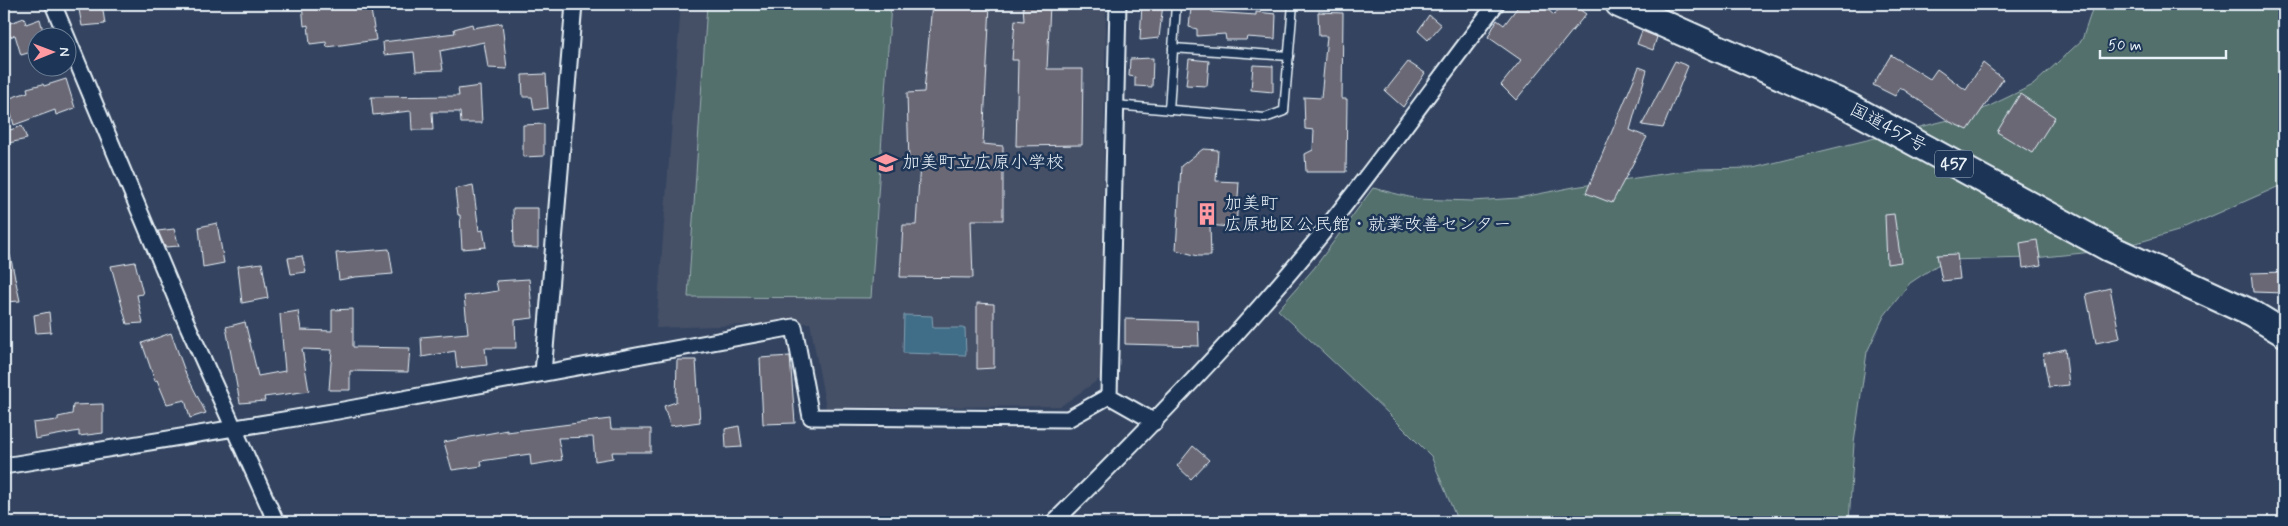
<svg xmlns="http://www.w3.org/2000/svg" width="2288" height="526" viewBox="0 0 2288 526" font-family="Mynerve,'Klee One',sans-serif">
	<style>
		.built { fill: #444f66 }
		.green { fill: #526f6d; stroke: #9db0b2 }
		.water { fill: #416d87; stroke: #84a2b4 }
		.building { fill: #6b6875; stroke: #e8f1f8 }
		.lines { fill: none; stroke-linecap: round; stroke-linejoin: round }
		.lane-casing { stroke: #e8f1f8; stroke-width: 11 }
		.street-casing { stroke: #e8f1f8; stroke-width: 19 }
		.highway-casing { stroke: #e8f1f8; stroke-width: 30 }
		.lane { stroke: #1d3557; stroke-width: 8 }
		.street { stroke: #1d3557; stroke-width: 15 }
		.highway { stroke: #1d3557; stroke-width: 26 }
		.labels { text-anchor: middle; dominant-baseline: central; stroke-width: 5; stroke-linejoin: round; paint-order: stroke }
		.shield { fill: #1d3557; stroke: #abb9c8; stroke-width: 1 }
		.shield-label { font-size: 16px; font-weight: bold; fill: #e8f1f8 }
		.street-label { font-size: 18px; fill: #e8f1f8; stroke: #1d3557 }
		.poi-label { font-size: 18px; fill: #e8f1f8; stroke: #1d3557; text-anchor: start }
	</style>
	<rect width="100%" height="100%" fill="#344460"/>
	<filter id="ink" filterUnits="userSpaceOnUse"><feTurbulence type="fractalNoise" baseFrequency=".02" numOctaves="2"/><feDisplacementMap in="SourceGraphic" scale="10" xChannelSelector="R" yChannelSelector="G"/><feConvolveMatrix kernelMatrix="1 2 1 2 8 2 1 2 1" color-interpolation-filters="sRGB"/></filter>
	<g filter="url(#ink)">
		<polygon class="built" points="681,4 1106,4 1101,378 1061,406 826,408 810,323 656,328"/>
		<g class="green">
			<polygon points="707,4 891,4 871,298 688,297"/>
			<polygon points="2094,4 2284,4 2284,184 2178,231 2112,250 2034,258 1945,260 1910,283 1884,316 1867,352 1854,443 1849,522 1458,522 1431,456 1388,413 1278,310 1315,267 1373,188 1417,199 1472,201 1518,198 1574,187 1697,169 1753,168 1973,114 2033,85 2082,40"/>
		</g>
		<polygon class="water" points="904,315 932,316 933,328 965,328 966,355 903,353"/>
		<g class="building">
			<polygon points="78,4 102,4 105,24 82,26"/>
			<polygon points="302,4 370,4 376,40 327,47 326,42 310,44 308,25 304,26"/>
			<polygon points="932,4 990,4 983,144 1003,146 1003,220 971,220 973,278 900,277 903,225 916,225 920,163 909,164 907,93 924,92"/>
			<polygon points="1023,4 1050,4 1047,69 1083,69 1082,145 1016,146 1018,60 1012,60 1015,20 1024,21"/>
			<polygon points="1142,4 1163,4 1159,38 1140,40"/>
			<polygon points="1520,4 1541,4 1554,15 1563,4 1572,4 1586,14 1516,100 1501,85 1521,60 1488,37 1497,20 1504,25"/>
			<polygon points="1191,8 1212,9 1212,12 1256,15 1256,12 1276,14 1275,39 1247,37 1246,40 1226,40 1225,34 1197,36 1197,29 1189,27"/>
			<polygon points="1318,12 1343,13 1342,99 1347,99 1346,172 1306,172 1305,154 1313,150 1314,130 1305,129 1304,97 1321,98 1327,36 1319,36"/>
			<polygon points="1429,15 1441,25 1428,40 1418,31"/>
			<polygon points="24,18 26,24 40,19 45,38 38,38 38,50 21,55 15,35 10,37 5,25"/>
			<polygon points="502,23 507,69 488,68 484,42 440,51 443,70 416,71 414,52 384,55 383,42 455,33 454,29 472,24 473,28"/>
			<polygon points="1642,31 1657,37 1653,50 1637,44"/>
			<polygon points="1891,55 1930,79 1937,69 1966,90 1983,63 2003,79 1968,130 1950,122 1900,87 1895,96 1873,85"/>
			<polygon points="1153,58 1152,87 1135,86 1135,77 1129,76 1130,59"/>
			<polygon points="1189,59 1209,61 1207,86 1186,85"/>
			<polygon points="1675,61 1688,66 1663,128 1642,125"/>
			<polygon points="1408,62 1425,73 1403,107 1385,91"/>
			<polygon points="1253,65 1273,66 1273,92 1251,90"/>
			<polygon points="1639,67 1647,70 1630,130 1647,137 1612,203 1586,193"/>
			<polygon points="546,74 548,108 534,110 532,97 523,97 522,75"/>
			<polygon points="66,79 75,108 56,115 55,110 14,125 7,99 28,92 27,88 43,84 44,86"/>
			<polygon points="480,86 482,123 461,123 460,112 432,112 433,130 412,130 411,111 373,115 371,97 459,96 458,89"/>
			<polygon points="2020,94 2055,117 2032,153 1997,132"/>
			<polygon points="544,124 544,156 523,157 523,125"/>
			<polygon points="22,126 27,139 4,144 4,132"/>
			<polygon points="1203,149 1218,150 1216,181 1239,182 1236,228 1210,225 1211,256 1198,256 1176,250 1181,166"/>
			<polygon points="473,185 479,231 483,230 486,247 462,249 460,215 458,215 455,189"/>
			<polygon points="513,208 538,208 538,248 514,247"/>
			<polygon points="1894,214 1901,262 1887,264 1885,215"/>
			<polygon points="217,223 224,263 203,267 199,227"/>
			<polygon points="174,229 179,246 165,247 158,231"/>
			<polygon points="2037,240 2041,265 2023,268 2020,243"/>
			<polygon points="389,249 393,274 355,277 339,280 336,253"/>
			<polygon points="1957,254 1960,279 1942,281 1937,255"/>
			<polygon points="10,255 20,301 4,302 4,256"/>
			<polygon points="302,256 306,272 291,274 288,258"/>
			<polygon points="135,262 143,294 137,295 143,323 127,324 111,266"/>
			<polygon points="262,263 268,298 242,303 238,266"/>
			<polygon points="2284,272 2284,293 2253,292 2251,273"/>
			<polygon points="529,279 533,318 515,320 516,348 485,348 487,365 457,368 455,351 422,357 421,337 468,333 464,296 498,291 496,281"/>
			<polygon points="2110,288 2120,338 2096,343 2086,294"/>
			<polygon points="977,303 994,304 994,368 977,369"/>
			<polygon points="353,309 353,347 410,348 408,372 350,371 350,390 329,390 332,350 302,349 309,391 264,397 265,401 240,403 226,327 245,322 258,376 285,371 280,314 298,311 301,330 332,331 332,310"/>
			<polygon points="49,312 51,332 36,333 34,315"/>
			<polygon points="1125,319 1198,321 1199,346 1125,344"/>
			<polygon points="171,333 186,374 206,413 190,418 185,400 167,404 157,380 155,381 142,343"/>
			<polygon points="2065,349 2069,385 2049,387 2043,354"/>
			<polygon points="790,356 795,423 763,424 760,358"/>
			<polygon points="677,360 696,360 700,422 670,426 664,406 676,402"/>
			<polygon points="103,404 103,433 79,436 79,431 35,439 33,423 58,420 58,417 72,414 73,405"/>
			<polygon points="610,419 611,429 651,429 651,452 612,452 613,458 595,461 593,437 558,438 562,460 531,465 530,454 481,461 482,466 452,470 444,442 507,430 507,432"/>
			<polygon points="739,426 742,447 726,448 725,429"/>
			<polygon points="1193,446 1209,460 1191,479 1177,466"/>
		</g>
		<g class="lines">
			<defs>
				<g id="lane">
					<polyline points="1173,48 1289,56"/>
					<polyline points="1115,105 1265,118 1284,111 1293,4"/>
					<polyline points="1169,110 1176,4"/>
				</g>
				<g id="street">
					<polyline points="53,4 183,315 276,522"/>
					<polyline points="1118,4 1109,396 1155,422"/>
					<polyline points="543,373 574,4"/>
					<polyline points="4,466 338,411 794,327 811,417 1068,419 1109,396"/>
					<path d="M1054 522C1129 448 1203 373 1272 293 1352 202 1422 101 1496 4"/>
				</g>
				<polyline id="highway" points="1619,4 1848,106 2109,248 2251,313 2284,333"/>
			</defs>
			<use href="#lane" class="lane-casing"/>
			<use href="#street" class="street-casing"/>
			<use href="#highway" class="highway-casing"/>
			<use href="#lane" class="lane"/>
			<use href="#street" class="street"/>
			<use href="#highway" class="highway"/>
		</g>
	</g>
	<defs>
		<symbol id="school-bare" viewBox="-9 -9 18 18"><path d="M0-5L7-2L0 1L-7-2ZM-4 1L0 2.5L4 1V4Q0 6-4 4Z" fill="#ff9aa2" stroke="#1d3557" stroke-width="2.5" paint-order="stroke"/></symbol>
		<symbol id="building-bare" viewBox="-9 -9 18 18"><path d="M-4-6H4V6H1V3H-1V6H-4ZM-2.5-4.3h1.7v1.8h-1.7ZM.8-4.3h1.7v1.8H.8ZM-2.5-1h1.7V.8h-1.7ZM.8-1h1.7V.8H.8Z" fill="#ff9aa2" stroke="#1d3557" stroke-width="2.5" paint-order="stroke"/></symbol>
	</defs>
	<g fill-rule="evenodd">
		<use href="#school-bare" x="870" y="147" width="32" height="32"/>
		<use href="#building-bare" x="1191" y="198" width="32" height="32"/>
	</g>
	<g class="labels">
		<rect class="shield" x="1935" y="150.5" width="38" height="27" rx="4"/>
		<g class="shield-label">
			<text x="1954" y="164">457</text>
		</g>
		<g class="street-label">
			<text transform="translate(1888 128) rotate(28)">国道457号</text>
		</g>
		<g class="poi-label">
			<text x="902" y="163">加美町立広原小学校</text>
			<text x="1224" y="204">加美町<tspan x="1224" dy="21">広原地区公民館・就業改善センター</tspan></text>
		</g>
	</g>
	<rect width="2288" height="526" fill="none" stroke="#1d3557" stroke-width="20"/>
	<rect x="10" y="10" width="2268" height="506" fill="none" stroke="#e8f1f8" stroke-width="2" filter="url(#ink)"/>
	<g transform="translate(52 52) rotate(89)"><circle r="24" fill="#1d3557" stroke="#6e8097"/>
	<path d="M0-4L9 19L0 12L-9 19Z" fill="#ff9aa2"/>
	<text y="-8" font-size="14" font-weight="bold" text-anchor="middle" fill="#e8f1f8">N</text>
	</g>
	<path d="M2100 50v8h126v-8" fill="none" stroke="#e8f1f8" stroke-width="2.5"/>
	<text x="2108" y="50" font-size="15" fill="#e8f1f8" stroke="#1d3557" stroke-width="4" paint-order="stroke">50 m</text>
</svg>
